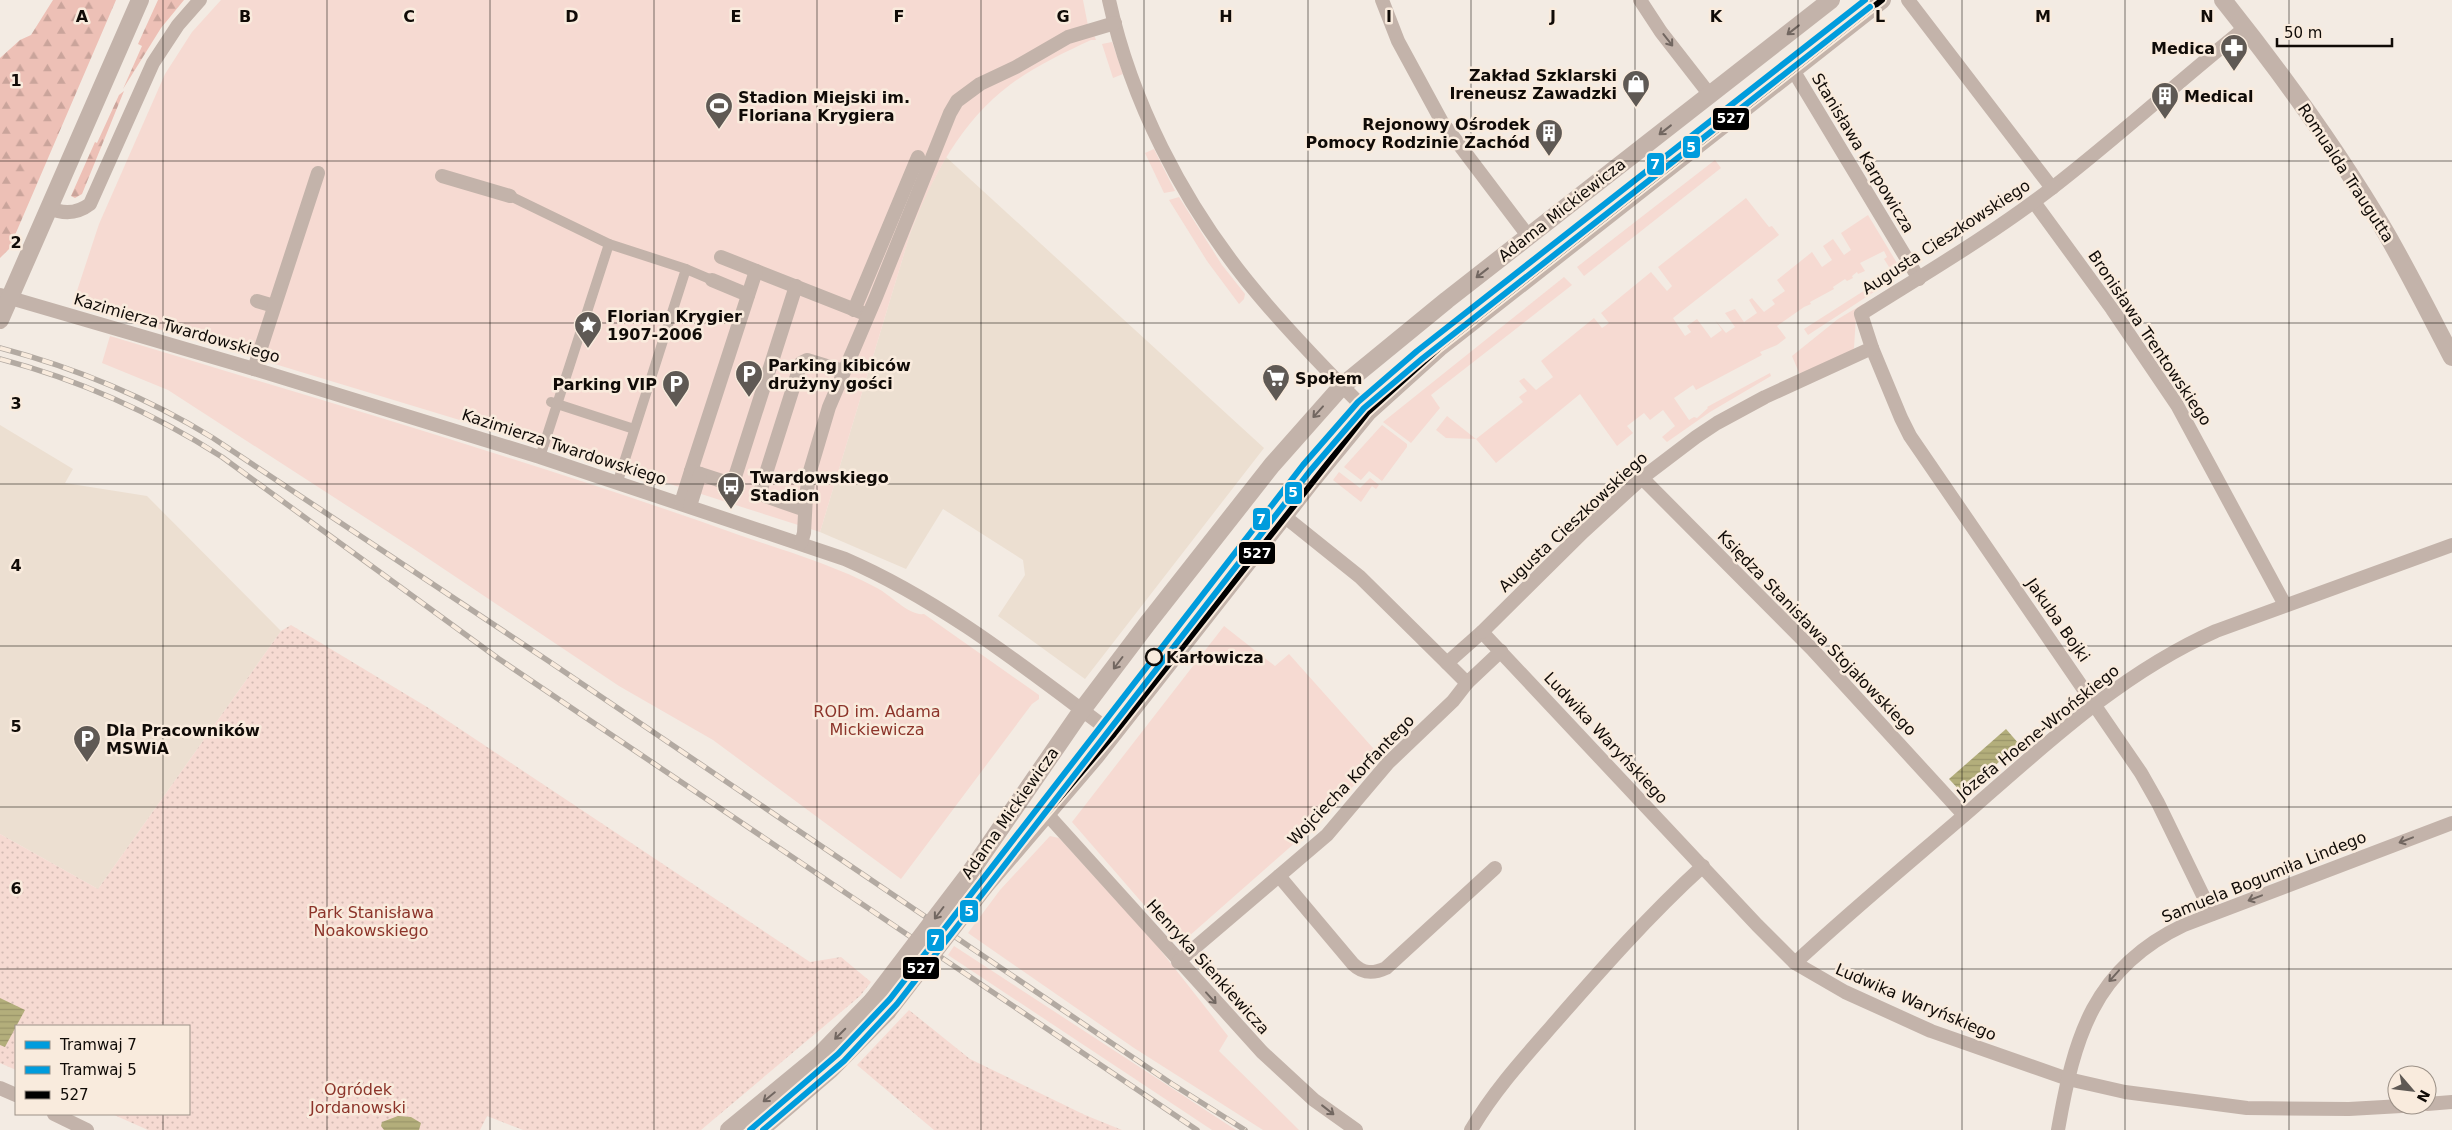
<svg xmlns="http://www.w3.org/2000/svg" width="2452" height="1130" viewBox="0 0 2452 1130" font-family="'DejaVu Sans',sans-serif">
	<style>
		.built { fill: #ecdfd1 }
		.green { fill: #f6dad2 }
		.forest { fill: url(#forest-firs) }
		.park { fill: url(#park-dots) }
		.water { fill: url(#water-rules) }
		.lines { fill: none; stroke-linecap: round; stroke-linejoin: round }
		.pedestrian { stroke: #c3b3aa; stroke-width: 10 }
		.minor { stroke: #c3b3aa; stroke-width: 14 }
		.tertiary { stroke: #c3b3aa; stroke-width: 18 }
		.rail-casing { stroke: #b3aaa2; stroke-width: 5.5 }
		.rail { stroke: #f9ebdd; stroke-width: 4; stroke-dasharray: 11; stroke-linecap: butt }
		.tertiary-bridge { stroke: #c3b3aa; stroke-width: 18 }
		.bus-1-casing { stroke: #f9ebdd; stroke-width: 10 }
		.bus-1 { stroke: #000; stroke-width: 6 }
		.tram-1-casing { stroke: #f9ebdd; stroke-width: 10 }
		.tram-2-casing { stroke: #f9ebdd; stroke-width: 10 }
		.tram-1 { stroke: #009cdd; stroke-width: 6 }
		.tram-2 { stroke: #009cdd; stroke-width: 6 }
		.oneway { stroke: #726761 }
		.grid { fill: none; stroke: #100b07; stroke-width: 1; stroke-opacity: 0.55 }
		.stop-dot { fill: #f9ebdd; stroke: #100b07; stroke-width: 2.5 }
		.labels { text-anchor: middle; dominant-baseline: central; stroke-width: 5; stroke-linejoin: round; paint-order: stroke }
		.poi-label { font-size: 16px; font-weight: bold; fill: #100b07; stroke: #f9ebdd; text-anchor: start }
		.street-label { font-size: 16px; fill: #100b07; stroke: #f9ebdd }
		.stop-label { font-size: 16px; font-weight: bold; fill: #100b07; stroke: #f9ebdd; text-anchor: start }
		.park-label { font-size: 16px; fill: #8c342a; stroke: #f9ebdd }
		.grid-label { font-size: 16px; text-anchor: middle; font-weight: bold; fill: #100b07; stroke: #f9ebdd; stroke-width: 5; stroke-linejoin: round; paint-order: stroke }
		.line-badge { stroke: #f9ebdd; stroke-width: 2 }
		.badge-label { font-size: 14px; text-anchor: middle; font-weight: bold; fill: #fff }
	</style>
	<defs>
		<pattern id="forest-firs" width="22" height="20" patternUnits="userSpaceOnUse" patternTransform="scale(1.25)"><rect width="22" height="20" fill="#edc0b6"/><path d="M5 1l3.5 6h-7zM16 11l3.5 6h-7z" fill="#caa49b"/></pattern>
		<pattern id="park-dots" width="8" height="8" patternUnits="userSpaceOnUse" patternTransform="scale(1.25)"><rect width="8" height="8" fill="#f6dad2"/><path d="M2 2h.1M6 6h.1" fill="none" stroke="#d2bab3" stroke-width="1.8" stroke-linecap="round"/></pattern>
		<pattern id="water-rules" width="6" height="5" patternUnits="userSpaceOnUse" patternTransform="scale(1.25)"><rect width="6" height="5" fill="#b3ae7b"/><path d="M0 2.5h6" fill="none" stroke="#999469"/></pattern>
	</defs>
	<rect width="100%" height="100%" fill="#f3ebe3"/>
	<g class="built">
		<polygon points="946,157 1264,448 1085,679 998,616 1025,575 1023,560 943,509 906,569 820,532 910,234 924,198"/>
		<polygon points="0,425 73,469 65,483 147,496 281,631 98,889 0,834"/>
	</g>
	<g class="green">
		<path d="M221 0H1083L1090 36 1094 35 1096 40H1091C1063 53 1036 66 1011 84 961 121 932 177 910 234L820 532 648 477 73 303 99 224 165 74 192 32Z"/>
		<polygon points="1112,42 1123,74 1113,78 1102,44"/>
		<polygon points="1154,149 1175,191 1164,193 1145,153"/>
		<polygon points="1715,160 1721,168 1584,276 1577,267"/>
		<polygon points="1179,197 1222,265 1245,294 1244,299 1239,304 1207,261 1169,200"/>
		<polygon points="1746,198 1769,227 1772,226 1779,235 1673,318 1685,336 1691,332 1687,326 1697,319 1711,338 1722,330 1715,320 1726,333 1735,327 1725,313 1735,309 1744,322 1757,313 1749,300 1752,298 1764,312 1775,304 1772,300 1785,291 1777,280 1812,252 1822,267 1832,260 1823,246 1833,239 1844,255 1851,250 1841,233 1868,215 1903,273 1808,335 1804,329 1873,285 1885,283 1894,275 1884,259 1887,257 1884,251 1860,263 1865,271 1858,274 1857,272 1852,276 1853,278 1847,281 1845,279 1833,287 1834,289 1810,302 1811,304 1804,307 1777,326 1786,338 1777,345 1760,352 1762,355 1696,390 1693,385 1674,398 1689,420 1694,417 1697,418 1708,408 1707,407 1770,373 1771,376 1710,412 1667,442 1662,437 1675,426 1663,410 1650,420 1644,413 1627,426 1633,433 1617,446 1580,394 1496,463 1476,439 1446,438 1436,430 1447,416 1476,439 1523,402 1519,397 1527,391 1519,381 1524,378 1536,390 1553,377 1541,361 1594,318 1602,328 1609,323 1601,313 1651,272 1667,291 1672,286 1658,267"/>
		<polygon points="1564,277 1572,285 1431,395 1440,408 1411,443 1383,422"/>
		<polygon points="1863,304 1865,306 1856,316 1854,348 1852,351 1800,375 1792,356 1838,319"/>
		<path d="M110 336C320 400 532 461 739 535 785 551 834 565 877 588 891 595 909 616 924 614L1039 695V699L1032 704 901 879 713 740 619 686 414 549 168 390 102 363Z"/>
		<polygon points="1382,425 1407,444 1407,447 1382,481 1369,471 1361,480 1344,467"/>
		<polygon points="1339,472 1360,488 1370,478 1379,485 1376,489 1372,486 1361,502 1333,480"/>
		<polygon points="1224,626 1275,666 1289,654 1381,757 1321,820 1188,937 1171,936 1072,822"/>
		<polygon points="1050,836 1059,838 1154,942 1228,1036 1219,1051 1299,1130 1263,1130 1134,1048 968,933 1000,890"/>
		<polygon points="954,946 1236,1130 1212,1130 948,955"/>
	</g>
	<g class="forest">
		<polygon points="53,0 116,0 9,249 0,258 0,58 20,40 31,35"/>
		<polygon points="158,0 184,0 161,28 123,89 142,46 138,44"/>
		<polygon points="124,91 82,194 75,198 71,196 95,142 97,143 119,95"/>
	</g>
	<g class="park">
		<polygon points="291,625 427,707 810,962 841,957 871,982 860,996 701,1130 523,1130 487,1116 480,1130 148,1130 112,1114 189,1114 189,1026 16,1026 16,1070 0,1063 0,834 98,889 281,631"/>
		<polygon points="909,1010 970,1059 1085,1115 1122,1130 934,1130 857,1065"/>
	</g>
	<g class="water">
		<polygon points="2006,729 2019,744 1963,794 1949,779"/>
		<polygon points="0,998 25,1010 5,1047 0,1045"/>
		<polygon points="398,1116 411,1117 421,1123 419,1130 384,1130 381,1126 382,1122"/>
	</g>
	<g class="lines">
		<g class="pedestrian">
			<polyline points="510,196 609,244"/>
			<polyline points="686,269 712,280"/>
			<polyline points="551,402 634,429"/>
			<polyline points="540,457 609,244 686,269 618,481"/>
		</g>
		<g class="minor">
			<path d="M1109 0C1131 101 1182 200 1247 281 1284 327 1326 370 1368 412"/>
			<polyline points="1382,0 1398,41 1442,122 1529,237"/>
			<polyline points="1640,0 1661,32 1710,95"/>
			<polyline points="1908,0 2052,188"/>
			<polyline points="1793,70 1919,279"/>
			<polyline points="442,176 510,196"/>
			<polyline points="2034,202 2112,309 2177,405 2285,605"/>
			<path d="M49 208C63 214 77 214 90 204L153 63 178 25 200 0"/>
			<polyline points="721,257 863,313"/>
			<polyline points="756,271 691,471 728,483 734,480 796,286"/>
			<polyline points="712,280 748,295"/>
			<path d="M0 295 254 369 540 457 845 559C944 602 1028 670 1114 734"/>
			<polyline points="257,301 274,306"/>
			<polyline points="854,310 918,157"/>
			<polyline points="1872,348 1901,418 1910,436 2141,773 2158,803 2212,914"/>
			<polyline points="254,369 318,173"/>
			<polyline points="1642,478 1812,649 1964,815"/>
			<polyline points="681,503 691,471"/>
			<polyline points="690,506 700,474"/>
			<polyline points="805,510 768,497 763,495 761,489 801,363 807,360 843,371"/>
			<polyline points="1284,516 1360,577 1447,663 1482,632 1757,925 1795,963 1845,992 1931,1031 2068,1079 2125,1092 2247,1108 2349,1109 2419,1105"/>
			<polyline points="801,543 804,533 806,496 810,471 829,407 876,297 950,113 957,101 980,84 1016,67 1068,37 1115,23"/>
			<path d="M1482 632 1583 532 1642 478 1696 437 1717 423 1765 397 1872 348 1861 314C1926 273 1991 235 2052 188 2118 137 2180 80 2245 28"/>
			<polyline points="1447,663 1467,683 1501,651"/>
			<polyline points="1047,814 1262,1052 1314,1100 1356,1130"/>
			<path d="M1279 876 1353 964C1363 974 1373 974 1386 968L1495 868"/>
			<polyline points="1178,962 1327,835 1388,763 1453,701 1467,683"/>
			<path d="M1795 963C1853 909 1915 858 1975 806 2049 741 2125 671 2216 631L2452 545"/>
			<polyline points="0,1088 16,1095"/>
			<polyline points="2427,1104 2452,1102"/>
			<polyline points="54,1114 87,1130"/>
			<path d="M1471 1130C1493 1092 1522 1060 1551 1027 1599 972 1648 916 1703 866"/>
			<path d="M2058 1130C2074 1038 2093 968 2184 925L2452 823"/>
		</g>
		<g class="tertiary">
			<path d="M2223 0C2282 74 2338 151 2386 233 2409 273 2430 315 2452 357"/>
			<polyline points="0,320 140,0"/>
			<polyline points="969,874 1082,710 1147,624 1272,465 1342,386 1447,300 1831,0"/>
			<polyline points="984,887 1095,757 1313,479 1368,412 1439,348 1882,0"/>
			<polyline points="729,1130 819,1056 873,1000"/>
			<polyline points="760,1130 830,1070 887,1012"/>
		</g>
		<defs>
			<g id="rail">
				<path d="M0 348C76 368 146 397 213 438L547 660 1172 1084 1245 1130"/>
				<path d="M0 359C80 380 153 413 222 457L499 659 1197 1130"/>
			</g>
		</defs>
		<use href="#rail" class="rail-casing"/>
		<use href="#rail" class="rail"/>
		<g class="tertiary-bridge">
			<polyline points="873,1000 969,874"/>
			<polyline points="887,1012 984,887"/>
		</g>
		<defs>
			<polyline id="bus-1" points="760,1130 830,1070 887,1012 984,887 1114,734 1368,412 1439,348 1882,0"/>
		</defs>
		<use href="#bus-1" class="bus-1-casing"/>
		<use href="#bus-1" class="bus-1"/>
		<defs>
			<polyline id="tram-1" points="750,1130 838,1054 890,999 1303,465 1358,402 1417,351 1865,0"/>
			<polyline id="tram-2" points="763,1130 844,1061 897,1004 1310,471 1364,408 1423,358 1870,7"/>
		</defs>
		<use href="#tram-1" class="tram-1-casing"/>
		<use href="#tram-2" class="tram-2-casing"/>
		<use href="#tram-1" class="tram-1"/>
		<use href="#tram-2" class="tram-2"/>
	</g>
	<defs><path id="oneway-shaft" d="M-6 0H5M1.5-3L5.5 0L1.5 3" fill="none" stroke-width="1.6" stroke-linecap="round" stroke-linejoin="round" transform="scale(1.25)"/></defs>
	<g class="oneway">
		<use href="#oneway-shaft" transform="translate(1793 30) rotate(142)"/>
		<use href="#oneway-shaft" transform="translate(1668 40) rotate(52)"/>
		<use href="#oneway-shaft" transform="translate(1665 130) rotate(142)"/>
		<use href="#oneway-shaft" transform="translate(1482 273) rotate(142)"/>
		<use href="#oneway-shaft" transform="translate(1318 412) rotate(132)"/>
		<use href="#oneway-shaft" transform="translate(1118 663) rotate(127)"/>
		<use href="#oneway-shaft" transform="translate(2406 840) rotate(159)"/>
		<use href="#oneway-shaft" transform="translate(2255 898) rotate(159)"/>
		<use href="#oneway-shaft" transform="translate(939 913) rotate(127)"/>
		<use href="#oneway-shaft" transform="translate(2114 976) rotate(132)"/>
		<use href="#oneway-shaft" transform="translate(1211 998) rotate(48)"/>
		<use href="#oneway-shaft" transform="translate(840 1034) rotate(135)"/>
		<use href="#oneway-shaft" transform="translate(769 1097) rotate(141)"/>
		<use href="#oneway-shaft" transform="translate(1328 1110) rotate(38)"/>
	</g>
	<path class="grid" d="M163 0V1026M327 0V1130M490 0V1130M654 0V1130M817 0V1130M981 0V1130M1144 0V1130M1308 0V1130M1471 0V1130M1635 0V1130M1798 0V1130M1962 0V1130M2125 0V1130M2289 0V1130M0 161H2452M0 323H2452M0 484H2452M0 646H2452M0 807H2452M0 969H2452M163 1114V1130"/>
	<defs>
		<symbol id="pharmacy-pin" viewBox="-11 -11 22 30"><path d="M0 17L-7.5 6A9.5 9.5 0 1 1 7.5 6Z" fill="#5f5954" stroke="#f9ebdd"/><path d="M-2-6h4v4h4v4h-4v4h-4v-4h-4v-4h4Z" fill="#fff"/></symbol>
		<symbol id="shop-pin" viewBox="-11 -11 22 30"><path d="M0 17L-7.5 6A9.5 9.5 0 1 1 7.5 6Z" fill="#5f5954" stroke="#f9ebdd"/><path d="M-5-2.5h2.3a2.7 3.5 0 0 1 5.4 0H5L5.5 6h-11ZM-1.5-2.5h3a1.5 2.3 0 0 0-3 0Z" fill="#fff"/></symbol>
		<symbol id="building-pin" viewBox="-11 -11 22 30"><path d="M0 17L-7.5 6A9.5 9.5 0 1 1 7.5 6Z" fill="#5f5954" stroke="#f9ebdd"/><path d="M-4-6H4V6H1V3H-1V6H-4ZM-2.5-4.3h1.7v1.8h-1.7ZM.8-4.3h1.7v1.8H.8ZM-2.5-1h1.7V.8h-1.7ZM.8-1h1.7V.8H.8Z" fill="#fff"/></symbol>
		<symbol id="stadium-pin" viewBox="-11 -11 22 30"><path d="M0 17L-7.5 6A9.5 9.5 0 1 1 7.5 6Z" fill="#5f5954" stroke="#f9ebdd"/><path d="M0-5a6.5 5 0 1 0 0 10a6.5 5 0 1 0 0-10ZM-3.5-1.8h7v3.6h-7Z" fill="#fff"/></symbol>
		<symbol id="sight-pin" viewBox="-11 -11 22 30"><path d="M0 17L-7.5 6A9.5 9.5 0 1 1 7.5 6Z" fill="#5f5954" stroke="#f9ebdd"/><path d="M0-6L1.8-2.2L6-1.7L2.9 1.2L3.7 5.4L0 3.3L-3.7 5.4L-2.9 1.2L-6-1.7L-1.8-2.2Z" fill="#fff"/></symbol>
		<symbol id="parking-pin" viewBox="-11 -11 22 30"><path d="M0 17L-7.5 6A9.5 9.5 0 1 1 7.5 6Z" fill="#5f5954" stroke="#f9ebdd"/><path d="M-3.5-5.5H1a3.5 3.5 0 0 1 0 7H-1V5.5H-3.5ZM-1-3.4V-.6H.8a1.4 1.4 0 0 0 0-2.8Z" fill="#fff"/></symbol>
		<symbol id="supermarket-pin" viewBox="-11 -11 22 30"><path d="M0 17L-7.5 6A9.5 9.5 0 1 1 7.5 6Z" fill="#5f5954" stroke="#f9ebdd"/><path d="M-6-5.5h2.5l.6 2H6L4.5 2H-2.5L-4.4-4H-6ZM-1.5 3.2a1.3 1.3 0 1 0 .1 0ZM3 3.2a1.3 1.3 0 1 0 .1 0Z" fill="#fff"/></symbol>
		<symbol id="bus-pin" viewBox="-11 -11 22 30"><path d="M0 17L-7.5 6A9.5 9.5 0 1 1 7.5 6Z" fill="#5f5954" stroke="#f9ebdd"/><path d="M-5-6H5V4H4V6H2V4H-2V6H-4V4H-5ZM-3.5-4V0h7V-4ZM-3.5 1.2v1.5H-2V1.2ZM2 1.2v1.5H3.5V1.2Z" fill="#fff"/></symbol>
	</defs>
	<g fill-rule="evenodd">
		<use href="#pharmacy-pin" x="2218" y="32" width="32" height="43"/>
		<use href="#shop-pin" x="1620" y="68" width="32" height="43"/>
		<use href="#building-pin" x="2149" y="80" width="32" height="43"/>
		<use href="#stadium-pin" x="703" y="90" width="32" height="43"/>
		<use href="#building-pin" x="1533" y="117" width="32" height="43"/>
		<use href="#sight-pin" x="572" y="309" width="32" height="43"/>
		<use href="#parking-pin" x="733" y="358" width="32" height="43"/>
		<use href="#supermarket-pin" x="1260" y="362" width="32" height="43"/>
		<use href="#parking-pin" x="660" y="368" width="32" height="43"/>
		<use href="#bus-pin" x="715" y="470" width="32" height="43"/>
		<use href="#parking-pin" x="71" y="723" width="32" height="43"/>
	</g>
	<circle class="stop-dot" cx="1154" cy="657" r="8"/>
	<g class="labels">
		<g class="poi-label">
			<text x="2215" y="48" text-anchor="end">Medica</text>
			<text x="1617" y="75" text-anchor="end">Zakład Szklarski<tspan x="1617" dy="18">Ireneusz Zawadzki</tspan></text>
			<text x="2184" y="96">Medical</text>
			<text x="738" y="97">Stadion Miejski im.<tspan x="738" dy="18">Floriana Krygiera</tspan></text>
			<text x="1530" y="124" text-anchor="end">Rejonowy Ośrodek<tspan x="1530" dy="18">Pomocy Rodzinie Zachód</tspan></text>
			<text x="607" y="316">Florian Krygier<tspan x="607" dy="18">1907-2006</tspan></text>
			<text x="768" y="365">Parking kibiców<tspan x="768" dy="18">drużyny gości</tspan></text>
			<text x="1295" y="378">Społem</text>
			<text x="657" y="384" text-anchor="end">Parking VIP</text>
			<text x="750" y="477">Twardowskiego<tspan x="750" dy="18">Stadion</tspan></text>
			<text x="106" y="730">Dla Pracowników<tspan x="106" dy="18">MSWiA</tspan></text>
		</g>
		<g class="street-label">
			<text transform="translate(1863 153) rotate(59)">Stanisława Karpowicza</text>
			<text transform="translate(2346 173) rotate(57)">Romualda Traugutta</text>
			<text transform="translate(1562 210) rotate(-38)">Adama Mickiewicza</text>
			<text transform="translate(1946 237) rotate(-33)">Augusta Cieszkowskiego</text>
			<text transform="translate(177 328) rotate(16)">Kazimierza Twardowskiego</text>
			<text transform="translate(2150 338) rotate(56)">Bronisława Trentowskiego</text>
			<text transform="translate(564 447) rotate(18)">Kazimierza Twardowskiego</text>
			<text transform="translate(1573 522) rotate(-43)">Augusta Cieszkowskiego</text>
			<text transform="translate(2058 620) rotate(55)">Jakuba Bojki</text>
			<text transform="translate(1817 633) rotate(46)">Księdza Stanisława Stojałowskiego</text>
			<text transform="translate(2038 732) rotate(-39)">Józefa Hoene-Wrońskiego</text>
			<text transform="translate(1606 738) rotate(47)">Ludwika Waryńskiego</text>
			<text transform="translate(1351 780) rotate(-46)">Wojciecha Korfantego</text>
			<text transform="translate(1010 813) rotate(-55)">Adama Mickiewicza</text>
			<text transform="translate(2264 877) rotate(-22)">Samuela Bogumiła Lindego</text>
			<text transform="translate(1208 967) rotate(48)">Henryka Sienkiewicza</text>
			<text transform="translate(1916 1002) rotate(23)">Ludwika Waryńskiego</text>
		</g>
		<g class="stop-label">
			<text x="1166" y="657">Karłowicza</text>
		</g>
		<g class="park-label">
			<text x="877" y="711">ROD im. Adama<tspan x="877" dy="18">Mickiewicza</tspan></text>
			<text x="371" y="912">Park Stanisława<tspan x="371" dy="18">Noakowskiego</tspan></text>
			<text x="358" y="1089">Ogródek<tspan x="358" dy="18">Jordanowski</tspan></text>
		</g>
	</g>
	<g class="grid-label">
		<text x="82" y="22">A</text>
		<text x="245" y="22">B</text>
		<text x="409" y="22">C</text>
		<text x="572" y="22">D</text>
		<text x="736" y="22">E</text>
		<text x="899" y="22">F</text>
		<text x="1063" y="22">G</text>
		<text x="1226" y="22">H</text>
		<text x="1389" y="22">I</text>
		<text x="1553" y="22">J</text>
		<text x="1716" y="22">K</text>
		<text x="1880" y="22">L</text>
		<text x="2043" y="22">M</text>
		<text x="2207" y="22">N</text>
		<text x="16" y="86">1</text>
		<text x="16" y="248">2</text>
		<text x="16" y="409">3</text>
		<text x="16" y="571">4</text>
		<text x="16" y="732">5</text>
		<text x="16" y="894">6</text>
	</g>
	<g class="line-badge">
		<rect x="1712" y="107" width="38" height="24" rx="5" fill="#000"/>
		<rect x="1682" y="135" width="19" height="24" rx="5" fill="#009cdd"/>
		<rect x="1646" y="152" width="19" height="24" rx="5" fill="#009cdd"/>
		<rect x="1284" y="481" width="19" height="24" rx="5" fill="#009cdd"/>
		<rect x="1252" y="507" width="19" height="24" rx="5" fill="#009cdd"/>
		<rect x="1238" y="541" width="38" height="24" rx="5" fill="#000"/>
		<rect x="959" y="899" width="20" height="24" rx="5" fill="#009cdd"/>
		<rect x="926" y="928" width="19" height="24" rx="5" fill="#009cdd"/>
		<rect x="902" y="956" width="38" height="24" rx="5" fill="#000"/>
	</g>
	<g class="badge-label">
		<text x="1731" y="123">527</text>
		<text x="1691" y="152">5</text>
		<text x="1655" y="169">7</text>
		<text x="1293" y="497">5</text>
		<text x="1261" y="524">7</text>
		<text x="1257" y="558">527</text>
		<text x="969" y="916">5</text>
		<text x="935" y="945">7</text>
		<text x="921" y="973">527</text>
	</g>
	<rect x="15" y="1025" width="175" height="90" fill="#f9ebdd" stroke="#9c9187"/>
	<rect x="25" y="1041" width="25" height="8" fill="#009cdd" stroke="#9c9187"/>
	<text x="60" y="1050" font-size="15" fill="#100b07">Tramwaj 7</text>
	<rect x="25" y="1066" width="25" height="8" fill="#009cdd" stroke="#9c9187"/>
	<text x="60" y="1075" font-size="15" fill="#100b07">Tramwaj 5</text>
	<rect x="25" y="1091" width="25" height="8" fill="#000000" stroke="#9c9187"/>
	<text x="60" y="1100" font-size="15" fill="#100b07">527</text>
	<g transform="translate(2412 1090) rotate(118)"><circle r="24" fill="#f9ebdd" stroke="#9c9187"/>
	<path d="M0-4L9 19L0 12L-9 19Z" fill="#5f5954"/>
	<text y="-8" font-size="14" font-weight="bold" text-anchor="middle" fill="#100b07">N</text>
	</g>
	<path d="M2277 38v8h115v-8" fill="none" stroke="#100b07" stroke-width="2.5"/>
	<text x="2284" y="38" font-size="15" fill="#100b07" stroke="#f9ebdd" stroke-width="4" paint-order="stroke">50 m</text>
</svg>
